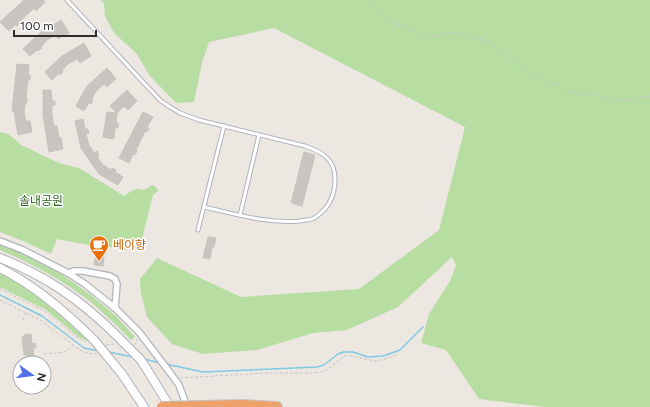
<svg xmlns="http://www.w3.org/2000/svg" width="650" height="407" viewBox="0 0 650 407" font-family="Figtree,'Noto Sans KR',sans-serif">
	<style>
		.green { fill: #b7dda3 }
		.lines { fill: none; stroke-linecap: round; stroke-linejoin: round }
		.stream { stroke: #80c9e3; stroke-width: 1.5 }
		.building { fill: #c8c4c0; stroke: #c8c3ba }
		.service-casing { stroke: #b1b3bb; stroke-width: 5 }
		.minor-casing { stroke: #b1b3bb; stroke-width: 8 }
		.secondary-casing { stroke: #b1b3bb; stroke-width: 10 }
		.motorway-casing { stroke: #c4c4c4; stroke-width: 12 }
		.path { stroke: #c4c4c4; stroke-width: 1; stroke-dasharray: 3 2; stroke-linecap: butt }
		.service { stroke: #fff; stroke-width: 3 }
		.minor { stroke: #fff; stroke-width: 5.5 }
		.secondary { stroke: #fff; stroke-width: 8 }
		.motorway { stroke: #eea26a; stroke-width: 10 }
		.secondary-bridge-casing { stroke: #b1b3bb; stroke-width: 10; stroke-linecap: butt }
		.motorway-bridge-casing { stroke: #c4c4c4; stroke-width: 12; stroke-linecap: butt }
		.secondary-bridge { stroke: #fff; stroke-width: 8 }
		.motorway-bridge { stroke: #eea26a; stroke-width: 10 }
		.labels { text-anchor: middle; dominant-baseline: central; stroke-width: 3; stroke-linejoin: round; paint-order: stroke }
		.park-label { font-size: 12px; fill: #316323; stroke: #fff }
		.food-label { font-size: 12px; fill: #c56008; stroke: #fff; text-anchor: start }
	</style>
	<rect width="100%" height="100%" fill="#ede7e1"/>
	<g class="green">
		<polygon points="100,0 650,0 650,407 546,407 479,399 446,350 421,343 429,314 450,281 456,265 452,257 398,307 347,330 313,333 257,350 203,354 172,344 147,317 141,293 140,279 157,258 241,297 359,289 439,230 465,127 274,28 209,42 202,63 194,102 176,103 149,75 137,54 114,33 105,16 104,3"/>
		<path d="M0 132 8 134 15 139 21 145 59 163 79 168 124 196C126 194 136 188 139 189 140 189 141 190 142 190 145 190 149 187 151 185 155 186 157 187 158 191L153 195 142 239 144 244C137 244 131 250 123 250 116 249 111 245 104 248L57 239 51 254 23 241 0 232Z"/>
		<path d="M0 244 21 253 60 273 91 295 116 316 135 337 131 340C117 326 103 312 88 300 62 280 31 263 0 250Z"/>
		<path d="M0 272C33 291 64 314 90 342L80 338 75 334 46 310 0 287Z"/>
	</g>
	<g class="lines">
		<g class="stream">
			<polyline points="0,295 42,316 84,348 99,351"/>
			<polyline points="109,352 133,357"/>
			<polyline points="144,359 160,363"/>
			<polyline points="166,364 203,372 317,367 324,365 338,354 343,352 353,352 368,357 383,356 400,350 423,327"/>
		</g>
	</g>
	<g class="building">
		<polygon points="24,0 43,0 45,2 36,11 34,8 20,21 21,22 17,26 16,24 9,31 0,22"/>
		<polygon points="61,20 69,33 58,39 56,35 47,40 41,47 42,48 38,51 37,50 30,56 23,49 41,32"/>
		<polygon points="84,43 91,56 80,63 77,59 68,64 62,70 63,72 60,75 59,73 52,80 45,72 62,56"/>
		<polygon points="17,64 29,65 28,75 30,75 30,80 28,79 26,98 27,98 27,103 25,103 24,112 26,121 30,121 32,132 18,135 14,111 12,111"/>
		<polygon points="107,68 116,79 107,87 104,84 96,91 92,99 93,100 91,104 89,103 84,111 76,106 87,86"/>
		<polygon points="43,90 51,90 52,101 55,101 55,105 52,105 52,115 54,126 57,126 59,138 61,137 63,149 49,152 43,115"/>
		<polygon points="127,90 137,101 128,110 124,106 117,113 110,106"/>
		<polygon points="107,112 117,113 116,123 118,123 118,128 115,128 114,139 103,137"/>
		<polygon points="143,112 153,117 147,127 149,128 147,132 145,131 136,150 137,151 135,155 133,154 129,163 119,158"/>
		<polygon points="83,119 85,129 88,129 89,133 86,134 89,145 94,153 97,151 99,155 97,156 103,165 111,170 112,168 116,170 115,172 123,177 118,185 99,174 81,148 75,121"/>
		<polygon points="304,152 315,155 302,206 291,203"/>
		<polygon points="208,237 216,238 214,247 212,247 210,259 203,258"/>
		<polygon points="96,255 104,256 103,266 94,265"/>
		<polygon points="31,334 32,344 35,343 36,348 33,348 34,356 26,356 26,354 24,355 22,337 24,337 24,335"/>
	</g>
	<g class="lines">
		<defs>
			<g id="service">
				<path d="M67 0 143 82 161 101 170 107 180 113 199 120 305 146C322 152 335 159 335 179 335 194 330 207 317 216 316 217 314 218 312 219 309 220 304 220 300 221 268 224 235 214 204 207"/>
				<polyline points="240,215 259,135"/>
				<polyline points="198,230 224,126"/>
			</g>
			<g id="minor">
				<polyline points="0,241 23,250 68,273 85,284 115,308 139,332 171,374 179,385 187,407"/>
				<polyline points="68,273 74,271 83,271 110,276 115,279 117,284 115,308"/>
			</g>
			<g id="secondary">
				<path d="M0 258C46 276 79 299 114 333"/>
				<path d="M0 268C36 286 66 312 94 340"/>
				<polyline points="146,368 170,407"/>
				<polyline points="122,374 144,407"/>
			</g>
			<polyline id="motorway" points="242,405 277,407"/>
		</defs>
		<use href="#service" class="service-casing"/>
		<use href="#minor" class="minor-casing"/>
		<use href="#secondary" class="secondary-casing"/>
		<use href="#motorway" class="motorway-casing"/>
		<g class="path">
			<polyline points="367,0 389,21 424,34 437,36 453,32 477,38 491,44 536,76 574,93 623,100 650,96"/>
			<polyline points="0,289 46,312 75,336 86,342"/>
			<polyline points="0,300 40,320 80,350 90,354 97,353"/>
			<polyline points="23,320 26,313"/>
			<polyline points="134,344 136,344 137,339"/>
			<polyline points="106,345 115,344"/>
			<polyline points="44,354 65,352 73,346"/>
			<polyline points="180,378 266,373 312,373 321,372 328,369 343,357 347,355 375,361 385,359 398,354"/>
		</g>
		<use href="#service" class="service"/>
		<use href="#minor" class="minor"/>
		<use href="#secondary" class="secondary"/>
		<use href="#motorway" class="motorway"/>
		<defs>
			<g id="secondary-bridge">
				<polyline points="114,333 140,359 146,368"/>
				<polyline points="94,340 122,374"/>
			</g>
			<polyline id="motorway-bridge" points="162,407 242,405"/>
		</defs>
		<use href="#secondary-bridge" class="secondary-bridge-casing"/>
		<use href="#motorway-bridge" class="motorway-bridge-casing"/>
		<use href="#secondary-bridge" class="secondary-bridge"/>
		<use href="#motorway-bridge" class="motorway-bridge"/>
	</g>
	<defs>
		<symbol id="cafe-pin" viewBox="-11 -11 22 30"><path d="M0 17L-7.5 6A9.5 9.5 0 1 1 7.5 6Z" fill="#e8710a" stroke="#fff"/><path d="M-5.5-4.5H6V0H3Q3 3.5 0 3.5H-2.5Q-5.5 3.5-5.5 0ZM3-3.2v2h1.7v-2ZM-6 4.5H4V6H-6Z" fill="#fff"/></symbol>
	</defs>
	<g fill-rule="evenodd">
		<use href="#cafe-pin" x="88" y="234" width="22" height="30"/>
	</g>
	<g class="labels">
		<g class="park-label">
			<text x="41" y="201">솔내공원</text>
		</g>
		<g class="food-label">
			<text x="113" y="245">베이향</text>
		</g>
	</g>
	<g transform="translate(32 375) rotate(104)"><circle r="19" fill="#ffffff" stroke="#ababab"/>
	<path d="M0-3L7 15L0 10L-7 15Z" fill="#5370e8"/>
	<text y="-6" font-size="11" font-weight="bold" text-anchor="middle" fill="#2d2d2d">N</text>
	</g>
	<path d="M14 30v6h82v-6" fill="none" stroke="#2d2d2d" stroke-width="2"/>
	<text x="20" y="30" font-size="12" fill="#2d2d2d" stroke="#ffffff" stroke-width="3" paint-order="stroke">100 m</text>
</svg>
